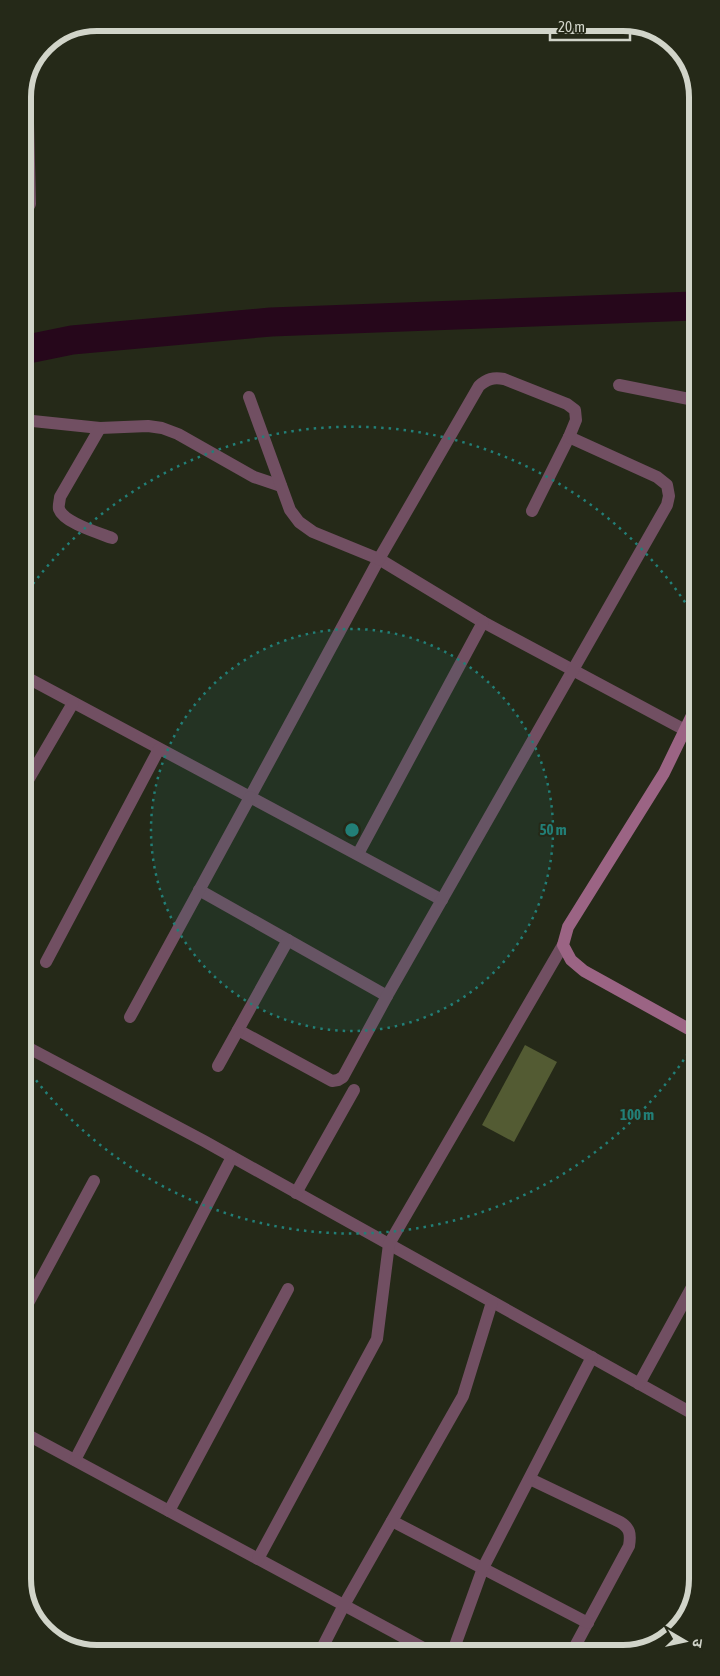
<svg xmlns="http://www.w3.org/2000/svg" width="720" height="1676" viewBox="0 0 720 1676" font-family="'Asap Condensed','Noto Sans Devanagari',sans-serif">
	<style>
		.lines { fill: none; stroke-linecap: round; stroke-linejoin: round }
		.canal { stroke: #26071b; stroke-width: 29 }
		.building { fill: #535b33 }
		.street { stroke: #714f62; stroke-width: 12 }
		.secondary { stroke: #9b6484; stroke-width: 12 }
		.ring { fill: none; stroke: #227f77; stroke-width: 2.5; stroke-dasharray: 2.5 5 }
		.rim { fill: none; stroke: #d1d4c9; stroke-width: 6 }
		.centre { fill: #227f77; stroke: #252918; stroke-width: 2.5 }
		.ring-label { font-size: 15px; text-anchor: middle; font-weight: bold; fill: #227f77; stroke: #252918; stroke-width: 4; stroke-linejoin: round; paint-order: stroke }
	</style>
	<rect width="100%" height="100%" fill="#252918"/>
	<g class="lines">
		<polyline class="canal" points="23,350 72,340 271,322 694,306"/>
	</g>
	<polygon class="building" points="525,1045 557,1062 514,1142 482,1125"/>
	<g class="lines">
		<g class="street">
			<polyline points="23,217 30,204 27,82"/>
			<polyline points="619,385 694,400"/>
			<polyline points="23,420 100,428 148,426 162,428 178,434 254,477 281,486"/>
			<path d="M100 428 60 497C60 500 58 506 59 509 64 523 99 533 112 538"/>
			<polyline points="532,511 569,437"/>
			<polyline points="24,676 250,797 379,559 483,622 685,730"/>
			<polyline points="24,787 73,703"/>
			<polyline points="358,854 483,622"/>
			<polyline points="199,890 387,996"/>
			<polyline points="46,962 159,749"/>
			<polyline points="130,1017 250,797 442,900"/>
			<path d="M238 1030 332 1081 338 1080 343 1077 387 996 667 505 669 496 667 485 657 477 569 437 576 420 575 410 567 404 504 379C493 377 487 379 479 386L379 559 313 532 299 522 290 510 249 397"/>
			<polyline points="25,1046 204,1141 697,1416"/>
			<polyline points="218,1066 288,940"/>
			<polyline points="296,1193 354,1090"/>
			<polyline points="26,1307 94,1181"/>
			<polyline points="639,1384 697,1278"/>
			<polyline points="26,1434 429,1651"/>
			<polyline points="75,1460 232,1157"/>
			<path d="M530 1479 620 1522C630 1528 631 1534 629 1546L573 1650"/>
			<polyline points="169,1511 288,1289"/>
			<polyline points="392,1521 588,1623"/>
			<polyline points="258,1559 377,1339 389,1244 563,945"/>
			<polyline points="453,1651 483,1568 592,1357"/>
			<polyline points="320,1652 344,1605 463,1396 492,1302"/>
		</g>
		<polyline class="secondary" points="695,709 664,773 568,927 563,945 571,960 584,971 696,1033"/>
	</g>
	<circle cx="352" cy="830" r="201" fill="#227f77" fill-opacity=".12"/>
	<g class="ring">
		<circle cx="352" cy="830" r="201"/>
		<path d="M696 1041A403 403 0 0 1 26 1067M24 596A403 403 0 0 1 694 616"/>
	</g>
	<path d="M0 0H720V1676H0ZM97 31H623A66 66 0 0 1 689 97V1579A66 66 0 0 1 623 1645H97A66 66 0 0 1 31 1579V97A66 66 0 0 1 97 31Z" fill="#252918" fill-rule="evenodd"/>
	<path class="rim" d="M97 31H623A66 66 0 0 1 689 97V1579A66 66 0 0 1 623 1645H97A66 66 0 0 1 31 1579V97A66 66 0 0 1 97 31Z"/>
	<circle cx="352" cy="830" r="8" class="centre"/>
	<g class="ring-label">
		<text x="553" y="835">50 m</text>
		<text x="637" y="1120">100 m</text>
	</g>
	<g transform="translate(685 1641) rotate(99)" stroke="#252918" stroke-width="4" paint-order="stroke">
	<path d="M0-4L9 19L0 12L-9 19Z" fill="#d1d4c9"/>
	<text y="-8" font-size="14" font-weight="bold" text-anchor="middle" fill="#d1d4c9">उ</text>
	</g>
	<path d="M550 32v8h80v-8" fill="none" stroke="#d1d4c9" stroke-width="2.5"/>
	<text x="558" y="32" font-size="15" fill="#d1d4c9" stroke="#252918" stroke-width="4" paint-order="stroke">20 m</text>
</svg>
